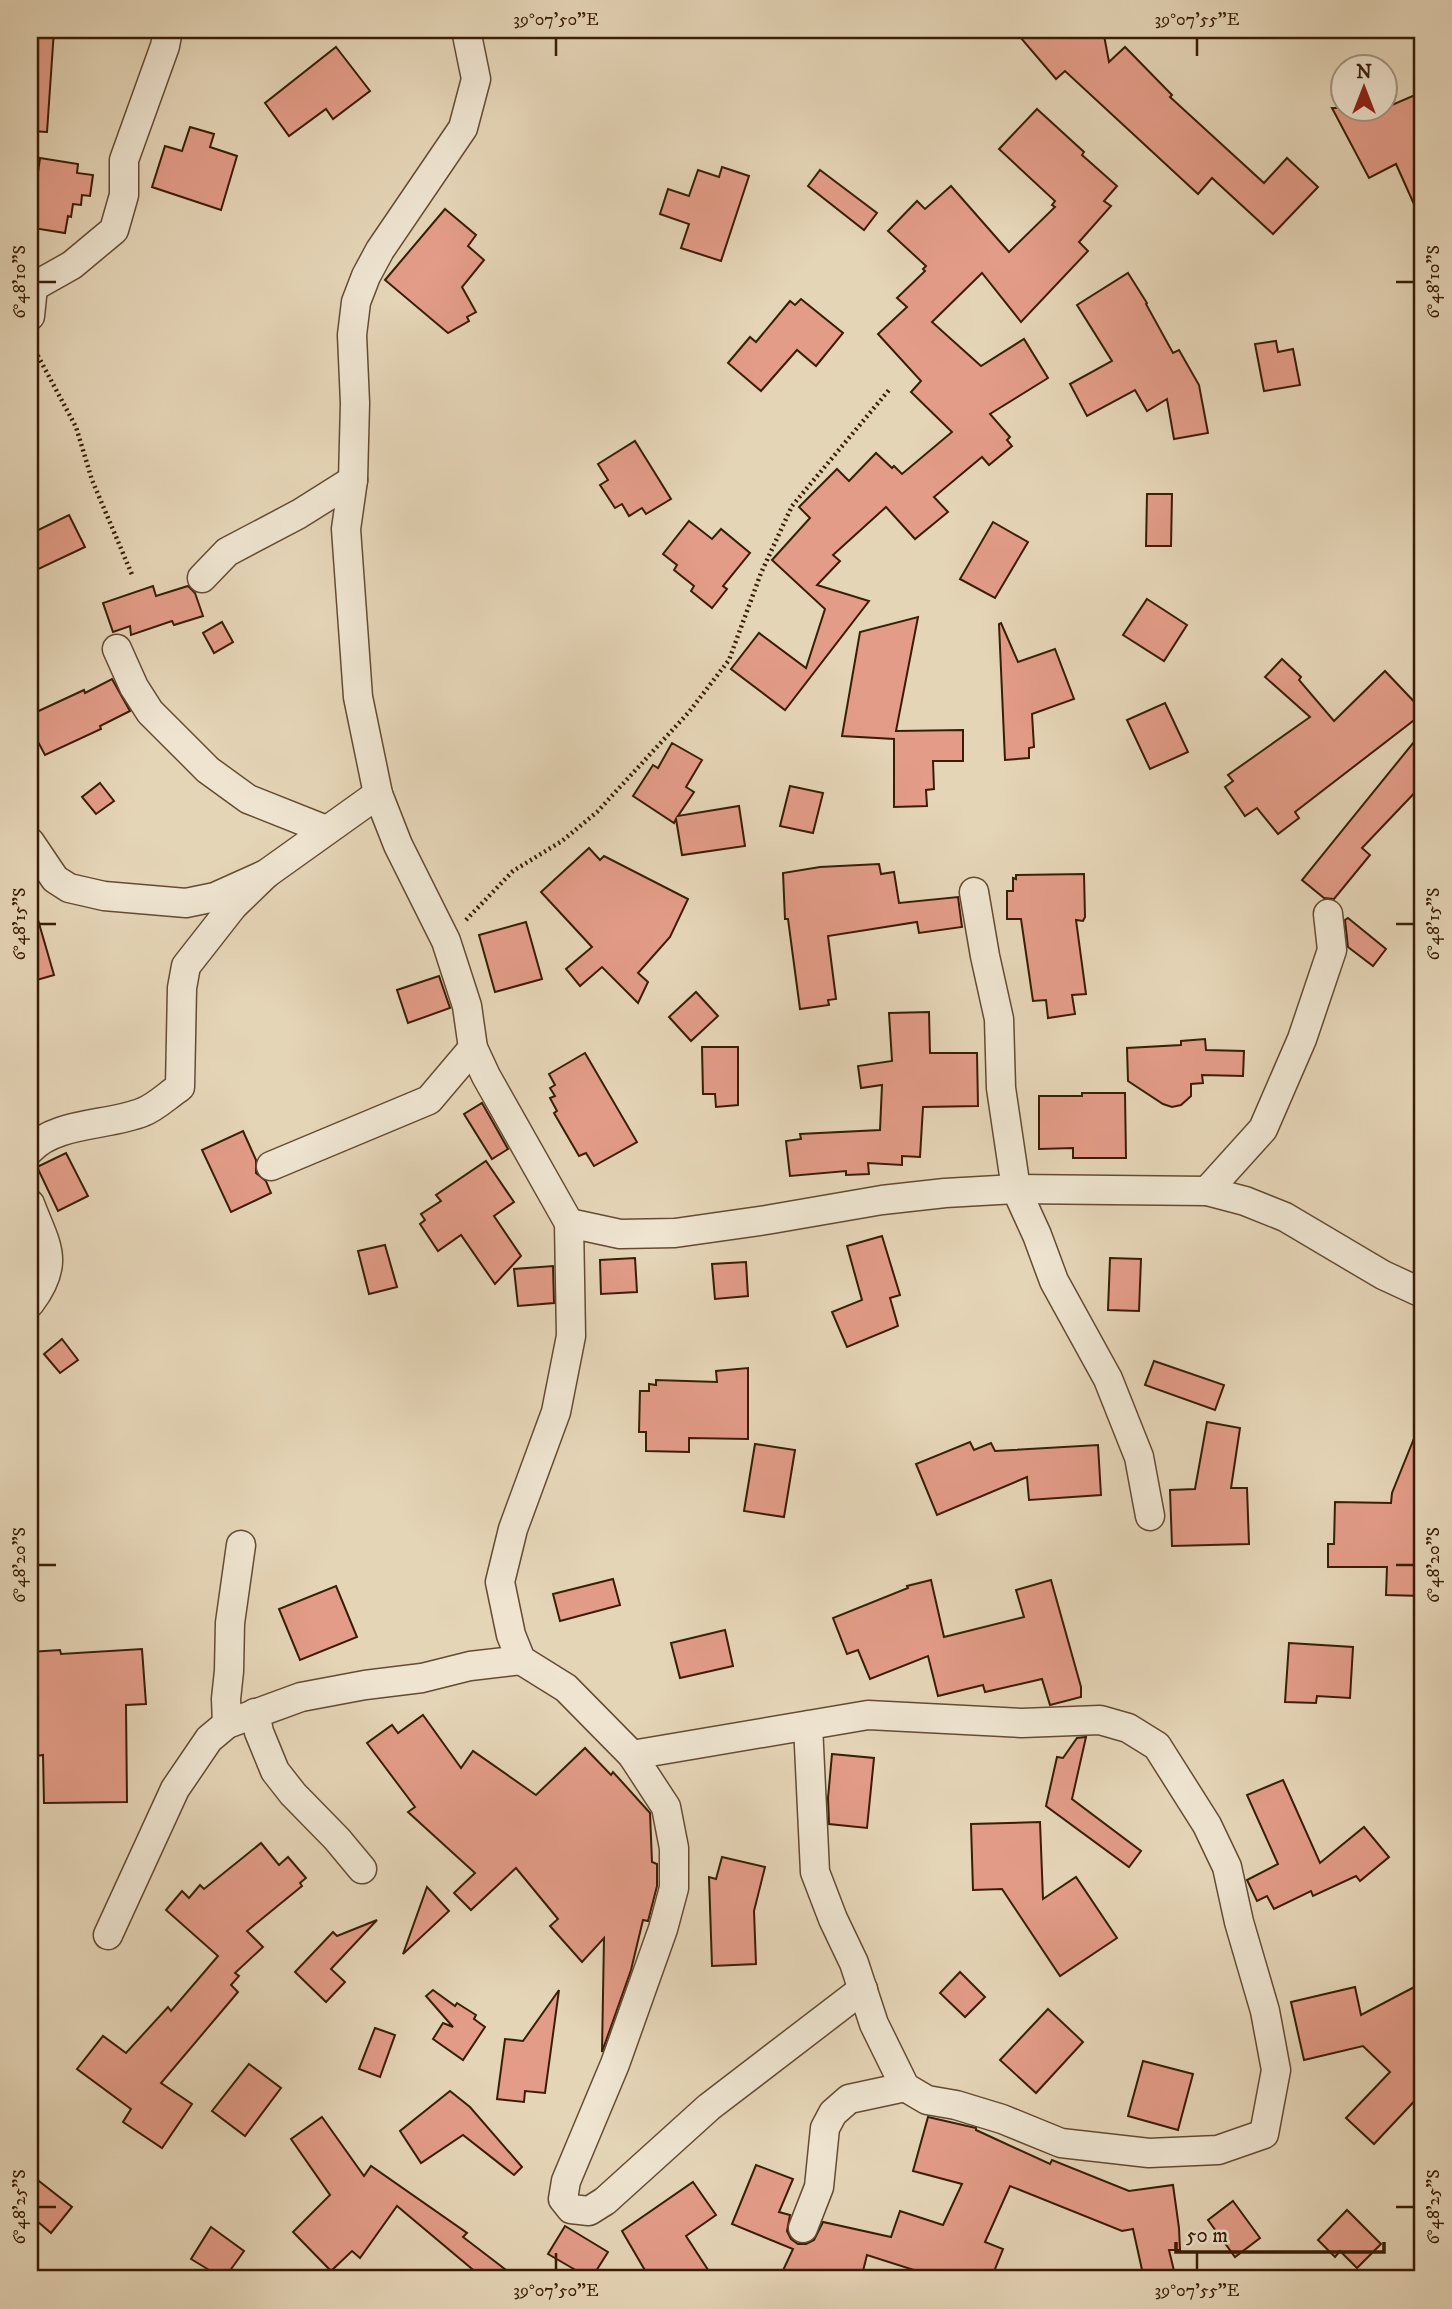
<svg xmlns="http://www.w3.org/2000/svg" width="1452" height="2309" viewBox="0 0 1452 2309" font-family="'IM FELL DW Pica',serif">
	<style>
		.building { fill: #e39c88; stroke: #3a1d06; stroke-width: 2 }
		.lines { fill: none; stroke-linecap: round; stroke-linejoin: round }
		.street-casing { stroke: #654b32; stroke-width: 31 }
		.path { stroke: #3a1d06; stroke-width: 4.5; stroke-dasharray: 2 3.5; stroke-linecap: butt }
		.street { stroke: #eee4d0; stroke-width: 28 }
		.ticks { fill: none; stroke: #3a1d06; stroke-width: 2.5 }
		.neatline { fill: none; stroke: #3a1d06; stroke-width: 2.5 }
		.ticks-label { font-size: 18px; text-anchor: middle; fill: #3a1d06 }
	</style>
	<rect width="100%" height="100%" fill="#e5d5b7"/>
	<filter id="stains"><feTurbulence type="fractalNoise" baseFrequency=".00286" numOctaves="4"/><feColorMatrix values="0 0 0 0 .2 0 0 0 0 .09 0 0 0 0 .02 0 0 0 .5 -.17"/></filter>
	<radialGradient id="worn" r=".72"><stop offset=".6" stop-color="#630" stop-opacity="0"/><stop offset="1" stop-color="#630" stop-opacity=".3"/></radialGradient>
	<g class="building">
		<polygon points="30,30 54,30 47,132 30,131"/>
		<polygon points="1014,30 1103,30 1109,62 1125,47 1172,95 1170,97 1264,183 1287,158 1318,187 1273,234 1212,178 1198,194 1065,71 1056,79"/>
		<polygon points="336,47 370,91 333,119 326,109 289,136 265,103"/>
		<polygon points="1422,92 1422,222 1396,164 1369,178 1332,108 1385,108"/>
		<polygon points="1037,109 1084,152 1082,155 1117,186 1104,201 1111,206 1079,242 1088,251 1021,322 982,273 932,322 981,366 1024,339 1048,378 990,414 1010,437 1007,440 1012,446 989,465 982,457 934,497 948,512 915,539 886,507 833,555 840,561 817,585 869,601 785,710 731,669 759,633 806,668 825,609 772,560 810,518 799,507 837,469 849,481 876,453 892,468 894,466 902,474 952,432 911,392 921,381 878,334 907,307 897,298 925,271 923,269 926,266 888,231 917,201 925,209 951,186 1009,252 1055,207 1052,205 1055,201 999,149"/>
		<polygon points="190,127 214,134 210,147 237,156 221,210 152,187 165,146 182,151"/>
		<polygon points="40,158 78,164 77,173 93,175 90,196 82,195 81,205 73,204 71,217 68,216 65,233 33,228 32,216"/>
		<polygon points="722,167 749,176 721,261 681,248 689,224 660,214 668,189 689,196 698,170 719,177"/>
		<polygon points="820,170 877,213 864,230 808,186"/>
		<polygon points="445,209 476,235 468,246 484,260 462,287 476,312 467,317 469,321 448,333 385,280"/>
		<polygon points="1128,273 1147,303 1146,304 1173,353 1179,350 1199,385 1208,433 1174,439 1167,399 1147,411 1135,390 1087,416 1070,384 1112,361 1077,305"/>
		<polygon points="801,299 843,333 816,366 797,350 761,391 728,363 750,337 756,342 790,301 795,305"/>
		<polygon points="1276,341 1278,352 1293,349 1300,385 1264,391 1255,344"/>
		<polygon points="635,441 671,499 646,514 642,508 629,516 622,504 615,508 600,485 608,480 598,464"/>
		<polygon points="1147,494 1172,494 1171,546 1146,546"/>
		<polygon points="69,515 85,547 30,573 30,534"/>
		<polygon points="689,521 712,539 721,529 750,553 723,586 727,589 712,608 691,591 694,586 674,570 677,565 663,554"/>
		<polygon points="993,522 1028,542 995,598 960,579"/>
		<polygon points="153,586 156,596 188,586 195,593 203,616 174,625 172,621 131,635 130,626 113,632 103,603"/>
		<polygon points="1147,599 1187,625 1164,661 1123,635"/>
		<polygon points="918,617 896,731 963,730 963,761 933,761 934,789 926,790 927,806 894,807 894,739 842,736 860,632"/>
		<polygon points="222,622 233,642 214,653 203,633"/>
		<polygon points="1001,623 1018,662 1055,649 1074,699 1032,714 1034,747 1029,748 1029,758 1005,760 999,624"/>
		<polygon points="1282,659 1301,677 1299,680 1334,721 1385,671 1422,710 1422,714 1295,812 1299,818 1278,834 1257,808 1245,816 1225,787 1233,781 1228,775 1310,717 1265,677"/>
		<polygon points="112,679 130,711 100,726 101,729 45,755 36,738 30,741 30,715 84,690 85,693"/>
		<polygon points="1165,703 1188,752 1150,769 1127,720"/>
		<polygon points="1422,732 1422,785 1362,848 1370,855 1334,899 1324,898 1302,880"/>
		<polygon points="672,743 702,760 686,787 694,792 678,816 739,806 745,846 682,855 676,819 674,823 633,796 653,765 658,768"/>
		<polygon points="100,783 114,801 96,814 82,797"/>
		<polygon points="790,786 823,793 813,833 780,826"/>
		<polygon points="589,848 600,860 604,856 688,899 670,937 638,973 648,982 638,1003 602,967 580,986 566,969 592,947 541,892"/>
		<polygon points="879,864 881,874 894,872 899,903 958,897 962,927 919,933 917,922 828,936 836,999 828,1000 829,1005 800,1009 788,919 785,919 783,873 820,867"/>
		<polygon points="1084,874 1085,917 1083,921 1076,920 1086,994 1072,995 1075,1014 1048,1018 1046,1000 1033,1001 1021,919 1007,919 1007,891 1013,891 1013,878 1016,879 1016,875"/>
		<polygon points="36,913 54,975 30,982 30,914"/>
		<polygon points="1348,918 1386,949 1373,966 1348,947 1345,920"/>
		<polygon points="526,922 542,979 495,992 479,935"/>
		<polygon points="439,976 450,1008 408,1023 397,990"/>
		<polygon points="696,992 718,1016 691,1041 669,1017"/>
		<polygon points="929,1012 930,1053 977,1053 978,1106 923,1107 920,1157 902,1156 902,1165 868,1163 869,1174 846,1175 846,1171 790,1176 786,1141 801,1139 800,1134 880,1130 882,1085 861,1088 858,1066 892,1061 889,1013"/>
		<polygon points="1205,1039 1206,1050 1244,1051 1243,1076 1202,1075 1203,1083 1191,1084 1191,1096 1181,1105 1172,1107 1163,1104 1128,1081 1127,1048 1181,1045 1181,1041"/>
		<polygon points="702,1047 738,1047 738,1105 716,1107 715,1094 703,1094"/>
		<polygon points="585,1053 637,1142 594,1166 586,1153 579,1156 554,1113 557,1111 550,1098 555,1096 550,1088 555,1085 549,1074"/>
		<polygon points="1082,1093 1125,1093 1126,1158 1073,1158 1073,1148 1039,1149 1039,1096 1082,1096"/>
		<polygon points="482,1103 508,1149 492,1159 464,1114"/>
		<polygon points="243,1131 256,1160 256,1173 266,1181 271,1193 231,1212 202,1150"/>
		<polygon points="66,1153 88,1196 58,1211 37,1167"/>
		<polygon points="486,1161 514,1202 494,1216 521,1256 495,1284 461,1235 438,1251 420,1224 425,1220 421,1214 441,1201 436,1195"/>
		<polygon points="882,1236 900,1295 890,1298 898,1326 847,1347 832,1312 862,1300 847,1246"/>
		<polygon points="385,1245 397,1287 369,1294 358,1251"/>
		<polygon points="635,1258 637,1292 601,1294 600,1260"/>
		<polygon points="1110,1258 1141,1259 1139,1311 1108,1310"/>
		<polygon points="746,1262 748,1296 715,1299 712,1264"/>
		<polygon points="553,1266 554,1303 518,1306 514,1269"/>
		<polygon points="62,1339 78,1360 60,1373 44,1354"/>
		<polygon points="1154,1361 1224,1385 1215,1410 1145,1385"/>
		<polygon points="748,1368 748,1439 689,1438 689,1452 646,1451 646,1432 639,1432 640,1391 649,1391 649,1384 656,1385 656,1380 717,1382 716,1371"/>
		<polygon points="1421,1421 1422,1596 1386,1595 1387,1567 1328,1567 1328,1544 1334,1544 1335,1502 1391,1503 1392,1493"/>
		<polygon points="1207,1422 1240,1428 1231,1488 1247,1488 1249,1544 1172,1546 1170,1490 1195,1489"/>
		<polygon points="970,1442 974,1450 991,1443 995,1451 1098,1445 1101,1495 1029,1500 1027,1477 937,1515 916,1464"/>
		<polygon points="755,1444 795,1450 784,1517 744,1511"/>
		<polygon points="613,1579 620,1605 560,1621 553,1594"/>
		<polygon points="931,1580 944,1637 1024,1617 1016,1590 1051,1580 1081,1687 1081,1697 1050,1705 1042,1679 985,1692 983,1685 938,1696 928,1656 870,1679 858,1650 847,1654 833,1618 908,1588 907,1586"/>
		<polygon points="336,1586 357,1637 300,1660 279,1609"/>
		<polygon points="725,1630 733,1666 680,1678 671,1643"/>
		<polygon points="1289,1643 1353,1647 1350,1698 1317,1696 1316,1703 1285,1702"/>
		<polygon points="142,1649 146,1704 126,1705 127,1802 44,1803 43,1755 30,1757 30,1652 60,1650 61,1654"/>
		<polygon points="423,1715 461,1768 473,1751 536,1795 585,1748 611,1775 613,1772 650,1813 652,1862 657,1864 657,1886 648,1921 643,1920 631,1970 602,2052 604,1938 582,1962 550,1926 558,1919 516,1868 471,1910 454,1893 475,1873 408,1812 415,1807 367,1743 392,1725 398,1733"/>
		<polygon points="1086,1737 1072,1799 1141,1851 1129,1867 1046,1806 1057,1757 1063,1758 1077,1738"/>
		<polygon points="832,1754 874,1758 867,1828 829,1824 828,1798"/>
		<polygon points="1283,1780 1320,1863 1364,1827 1389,1857 1360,1881 1356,1876 1313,1896 1311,1891 1274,1909 1267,1896 1257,1901 1247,1880 1278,1864 1247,1795"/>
		<polygon points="1040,1822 1043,1899 1076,1877 1117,1938 1060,1976 1002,1889 973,1890 971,1824"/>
		<polygon points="261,1843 279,1865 288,1857 306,1878 300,1883 302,1886 247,1931 263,1947 235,1973 239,1976 231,1985 238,1992 161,2083 192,2104 162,2148 123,2122 131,2109 77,2069 103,2036 126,2053 168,2007 171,2011 218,1956 166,1910 182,1891 189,1898 200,1885 204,1889"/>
		<polygon points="722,1857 765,1867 754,1911 756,1964 712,1966 709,1877 716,1879"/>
		<polygon points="427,1887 449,1911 403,1954"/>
		<polygon points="377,1920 331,1969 345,1982 326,2002 295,1972 333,1932 337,1936"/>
		<polygon points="960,1972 985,1997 965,2017 940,1993"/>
		<polygon points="1422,1983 1422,2093 1374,2144 1346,2118 1390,2072 1363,2046 1304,2060 1291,2002 1355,1987 1361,2015"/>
		<polygon points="433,1990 455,2006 457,2003 476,2015 474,2019 485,2027 463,2060 433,2039 443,2023 453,2027 426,1996"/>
		<polygon points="559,1990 545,2093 525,2091 524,2102 497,2099 505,2039 523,2041"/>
		<polygon points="1048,2009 1083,2042 1036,2093 1000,2060"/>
		<polygon points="375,2028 395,2035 380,2077 359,2069"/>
		<polygon points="1143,2061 1193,2074 1178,2130 1128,2116"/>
		<polygon points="249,2064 281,2088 245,2136 212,2111"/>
		<polygon points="450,2091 470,2107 522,2167 514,2175 463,2135 421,2163 400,2131"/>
		<polygon points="322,2117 364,2176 371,2166 467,2233 463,2237 518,2279 484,2279 397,2206 360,2258 352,2251 331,2271 293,2232 330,2195 291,2139"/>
		<polygon points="928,2117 976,2128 976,2130 1050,2164 1052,2160 1129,2191 1173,2185 1179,2228 1180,2250 1169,2250 1175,2275 1144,2279 1133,2229 1122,2231 1010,2186 985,2242 1003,2249 991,2279 942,2279 867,2255 861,2279 779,2279 793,2249 732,2224 756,2165 793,2179 779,2212 790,2215 787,2231 791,2239 798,2244 806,2244 814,2240 823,2222 891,2237 900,2211 943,2225 962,2184 913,2171"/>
		<polygon points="30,2174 72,2207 51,2233 30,2215"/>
		<polygon points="693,2182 716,2215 686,2236 714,2279 650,2279 622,2231"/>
		<polygon points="1233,2201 1260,2238 1235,2257 1208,2220"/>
		<polygon points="1347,2210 1381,2244 1357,2268 1340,2251 1335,2257 1318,2240"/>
		<polygon points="565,2226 608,2252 591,2279 548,2254"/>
		<polygon points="211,2227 244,2251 224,2279 191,2259"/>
	</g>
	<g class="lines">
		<defs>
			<g id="street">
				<polyline points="466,30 476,79 463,128 380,250 366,276 356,302 352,335 355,403 353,480 346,529 358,697 378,794 398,845 446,941 467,1006 473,1048 486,1076 569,1223 571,1336 556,1412 513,1529 500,1582 511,1635 521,1660 566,1688 632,1755 666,1807 674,1848 674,1888 663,1929 615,2064 566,2181 563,2199 571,2209 589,2211 605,2201 709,2107 863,1989"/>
				<polyline points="30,316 33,287 72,265 114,230 124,195 124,160 165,46 168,30"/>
				<polyline points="202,578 227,552 299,514 353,480"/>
				<polyline points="117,649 134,687 150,712 208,770 248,799 326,830"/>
				<polyline points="30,842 55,879 69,888 104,896 186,903 215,897 266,874 378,794"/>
				<polyline points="974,892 985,956 999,1019 1001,1088 1016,1189 1037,1235 1054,1281 1108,1379 1139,1457 1150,1516"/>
				<path d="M30 1150C55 1122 109 1126 143 1112 156 1107 168 1095 180 1087L182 988 186 966 233 906 266 874"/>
				<polyline points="271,1166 429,1100 473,1048"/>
				<polyline points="1207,1191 1263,1129 1302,1039 1332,950 1328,914"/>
				<path d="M30 1204C46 1246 61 1262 30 1303"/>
				<polyline points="569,1223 620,1234 675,1233 766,1220 882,1200 945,1193 1016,1189 1207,1191 1245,1201 1285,1217 1383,1275 1422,1293"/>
				<polyline points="255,1713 259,1732 275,1771 293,1794 337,1839 362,1869"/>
				<polyline points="227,1724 226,1699 229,1671 230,1623 241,1545"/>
				<polyline points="632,1755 868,1715 1022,1723 1100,1720 1128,1728 1157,1746 1207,1825 1227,1867 1239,1922 1265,2011 1276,2070 1264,2134 1218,2150 1149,2153 1061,2143 1002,2119 956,2105 927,2100 905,2087 874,2024 854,1963 833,1919 815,1872 808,1725"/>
				<polyline points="108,1935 175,1789 209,1739 227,1724 301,1697 365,1685 422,1678 470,1666 521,1660"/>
				<polyline points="803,2228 819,2187 825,2128 833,2113 849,2099 905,2087"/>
			</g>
		</defs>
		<use href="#street" class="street-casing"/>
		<g class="path">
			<polyline points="30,341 76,427 92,480 133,577"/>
			<polyline points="466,920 513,871 562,841 597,812 689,712 729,660 761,573 792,506 889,390"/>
		</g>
		<use href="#street" class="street"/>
	</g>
	<path class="ticks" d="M556 38V56M1197 38V56M38 282H56M1396 282H1414M38 924H56M1396 924H1414M38 1565H56M1396 1565H1414M38 2207H56M1396 2207H1414M556 2253V2270M1197 2253V2270"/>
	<rect width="1452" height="2309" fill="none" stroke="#e5d5b7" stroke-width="77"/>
	<g transform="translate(1364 88)"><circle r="33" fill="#eee4d0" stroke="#a6947f" stroke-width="2"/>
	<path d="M0-5L12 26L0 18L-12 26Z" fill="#8f2418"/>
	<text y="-10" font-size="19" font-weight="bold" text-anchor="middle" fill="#3a1d06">N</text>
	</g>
	<path d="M1176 2242v10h208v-10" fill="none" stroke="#3a1d06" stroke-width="3.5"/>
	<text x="1186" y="2242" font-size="21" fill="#3a1d06" stroke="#eee4d0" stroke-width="5" paint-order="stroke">50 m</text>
	<rect x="38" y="38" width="1376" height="2232" class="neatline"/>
	<g class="ticks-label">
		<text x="556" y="25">39°07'50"E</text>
		<text x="1197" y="25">39°07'55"E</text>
		<text transform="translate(19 282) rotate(-90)" y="6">6°48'10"S</text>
		<text transform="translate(1433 282) rotate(-90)" y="6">6°48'10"S</text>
		<text transform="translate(19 924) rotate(-90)" y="6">6°48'15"S</text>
		<text transform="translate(1433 924) rotate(-90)" y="6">6°48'15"S</text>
		<text transform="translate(19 1565) rotate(-90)" y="6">6°48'20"S</text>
		<text transform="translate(1433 1565) rotate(-90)" y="6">6°48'20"S</text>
		<text transform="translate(19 2207) rotate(-90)" y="6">6°48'25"S</text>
		<text transform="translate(1433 2207) rotate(-90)" y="6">6°48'25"S</text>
		<text x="556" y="2296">39°07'50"E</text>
		<text x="1197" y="2296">39°07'55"E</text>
	</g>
	<rect width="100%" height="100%" filter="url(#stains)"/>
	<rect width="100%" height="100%" fill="url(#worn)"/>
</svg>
